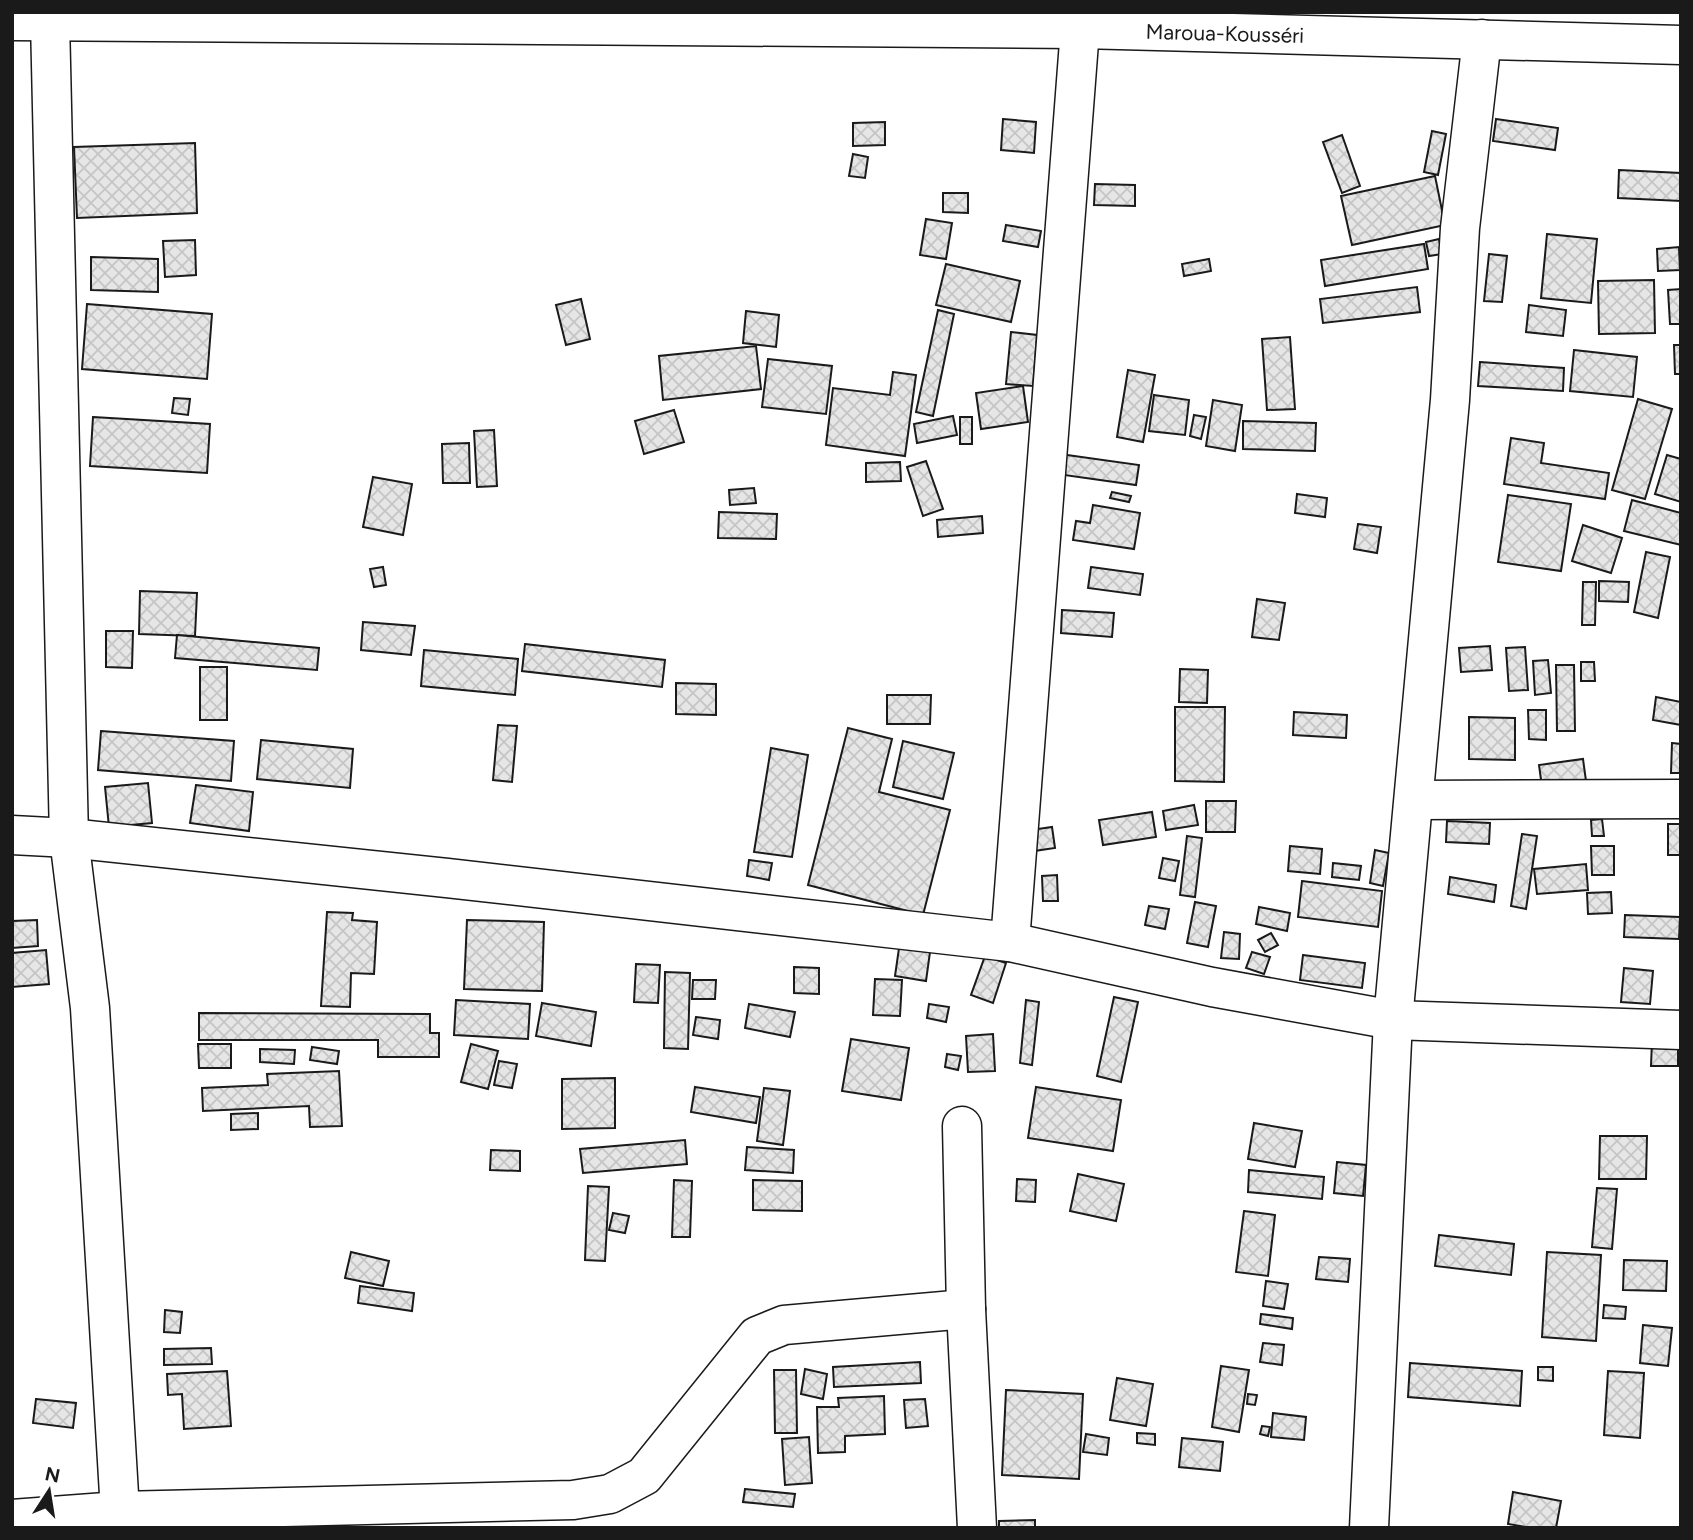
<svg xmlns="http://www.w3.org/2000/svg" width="1693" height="1540" viewBox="0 0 1693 1540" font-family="Figtree,sans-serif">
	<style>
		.building { fill: url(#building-cross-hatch); stroke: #1a1a1a; stroke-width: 2 }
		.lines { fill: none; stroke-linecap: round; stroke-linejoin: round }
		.minor-casing { stroke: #1a1a1a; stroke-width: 41 }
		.highway-casing { stroke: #1a1a1a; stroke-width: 41 }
		.minor { stroke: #fff; stroke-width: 38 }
		.highway { stroke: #fff; stroke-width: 38 }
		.labels { text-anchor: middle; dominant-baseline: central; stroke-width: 5; stroke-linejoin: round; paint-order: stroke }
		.street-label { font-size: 21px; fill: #1a1a1a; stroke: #fff }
	</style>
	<defs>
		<pattern id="building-cross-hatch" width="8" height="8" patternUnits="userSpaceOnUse" patternTransform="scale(1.75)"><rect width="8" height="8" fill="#e6e6e6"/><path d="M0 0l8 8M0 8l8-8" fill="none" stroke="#c5c5c5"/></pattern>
	</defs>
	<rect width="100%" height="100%" fill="#fff"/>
	<g class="building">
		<polygon points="1003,119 1036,122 1034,153 1001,150"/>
		<polygon points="1496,119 1558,128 1555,150 1493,141"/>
		<polygon points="885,122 885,145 853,146 853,123"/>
		<polygon points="1432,131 1446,134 1438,175 1424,172"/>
		<polygon points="1342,135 1360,186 1342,193 1323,142"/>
		<polygon points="195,143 197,213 77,218 74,147"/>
		<polygon points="853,154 868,157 865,178 849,176"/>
		<polygon points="1619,170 1681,173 1681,201 1618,198"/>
		<polygon points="1435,176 1445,225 1352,245 1341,196"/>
		<polygon points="1095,184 1135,185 1135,206 1094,205"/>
		<polygon points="943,193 968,193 968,213 943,212"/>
		<polygon points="926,219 952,223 946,259 920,255"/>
		<polygon points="1006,225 1041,231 1038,247 1003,241"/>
		<polygon points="1547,234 1597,239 1591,303 1541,298"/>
		<polygon points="1439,239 1442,254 1429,256 1426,242"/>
		<polygon points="195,240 196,275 165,277 163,241"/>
		<polygon points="1424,244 1428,269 1325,286 1321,260"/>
		<polygon points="1679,247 1680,270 1658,271 1657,249"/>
		<polygon points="1489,254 1507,256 1502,302 1484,301"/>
		<polygon points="91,257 158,259 158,292 91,290"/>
		<polygon points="1209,259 1211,271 1184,276 1182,264"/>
		<polygon points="946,264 1020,281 1011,322 936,305"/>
		<polygon points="1654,280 1655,333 1599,334 1598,281"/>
		<polygon points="1417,287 1420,312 1323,323 1320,299"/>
		<polygon points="1681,289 1681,324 1670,324 1668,290"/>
		<polygon points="581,299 590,339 566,345 556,305"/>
		<polygon points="87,304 212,314 207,379 82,369"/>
		<polygon points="1529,305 1566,310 1563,336 1526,332"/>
		<polygon points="938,310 954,314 933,416 916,412"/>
		<polygon points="746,311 779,315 776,347 743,343"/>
		<polygon points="1011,332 1037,335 1033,386 1006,384"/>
		<polygon points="1290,337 1295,409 1267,410 1262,339"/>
		<polygon points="1674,345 1681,345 1681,374 1675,374"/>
		<polygon points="756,346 761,389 663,400 659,356"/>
		<polygon points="1574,350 1637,357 1633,397 1570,391"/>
		<polygon points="768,359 832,366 826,414 762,407"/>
		<polygon points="1480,362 1564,368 1563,391 1478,386"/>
		<polygon points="1128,370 1155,375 1143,442 1117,437"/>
		<polygon points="893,372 916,375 905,456 826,445 833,388 890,395"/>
		<polygon points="1023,386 1028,422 981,429 976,393"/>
		<polygon points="1154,395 1189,400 1185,435 1149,431"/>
		<polygon points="174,398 190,399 188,415 172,413"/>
		<polygon points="1638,399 1672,409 1645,499 1612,490"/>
		<polygon points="1213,400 1242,405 1235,451 1206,446"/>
		<polygon points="674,410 684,442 644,454 635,421"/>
		<polygon points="1194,415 1206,417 1201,439 1190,436"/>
		<polygon points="953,416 957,435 917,443 914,424"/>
		<polygon points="93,417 210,424 207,473 90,466"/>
		<rect x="960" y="417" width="12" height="27"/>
		<polygon points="1243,421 1316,423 1315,451 1243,449"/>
		<polygon points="494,430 497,486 477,487 474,431"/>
		<polygon points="1511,438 1544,443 1541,463 1609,473 1605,499 1504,484"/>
		<polygon points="469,443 470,483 443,483 442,444"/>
		<polygon points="1060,454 1139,465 1136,485 1057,474"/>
		<polygon points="1667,455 1681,459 1681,502 1655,494"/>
		<polygon points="926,461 943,509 923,516 907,467"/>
		<polygon points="900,462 901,481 866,482 866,463"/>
		<polygon points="373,477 412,484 403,535 363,527"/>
		<polygon points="754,488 756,503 730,505 729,490"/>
		<polygon points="1112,492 1131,496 1129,502 1110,498"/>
		<polygon points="1297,494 1327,498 1325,517 1295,513"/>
		<polygon points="1508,495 1571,504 1561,571 1498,562"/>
		<polygon points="1632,500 1681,513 1681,545 1624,531"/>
		<polygon points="1093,505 1140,513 1134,549 1073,540 1076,521 1090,523"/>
		<polygon points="719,512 777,514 776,539 718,538"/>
		<polygon points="982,516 983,533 938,537 937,520"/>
		<polygon points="1358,524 1381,527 1377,553 1354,549"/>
		<polygon points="1583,525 1622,538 1611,573 1572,561"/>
		<polygon points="1646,552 1670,557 1658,618 1634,612"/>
		<polygon points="383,567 386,585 374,587 370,569"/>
		<polygon points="1091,567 1143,574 1140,595 1088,588"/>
		<polygon points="1599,581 1629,582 1628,602 1599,601"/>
		<polygon points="1583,582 1596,582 1595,625 1582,625"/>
		<polygon points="140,591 197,593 195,636 139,634"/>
		<polygon points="1257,599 1285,603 1279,640 1252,637"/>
		<polygon points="1062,610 1114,613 1112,637 1061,633"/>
		<polygon points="363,622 415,626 411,655 361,650"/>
		<polygon points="106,631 133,631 132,668 106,667"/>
		<polygon points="177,635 319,648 317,670 175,658"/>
		<polygon points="525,644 665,660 662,687 522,671"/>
		<polygon points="1490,646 1492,670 1461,672 1459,648"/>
		<polygon points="1525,647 1528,690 1509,691 1506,648"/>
		<polygon points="424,650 518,659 515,695 421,686"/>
		<polygon points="1548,660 1551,693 1535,695 1533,661"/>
		<polygon points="1581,662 1594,662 1595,681 1581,681"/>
		<polygon points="1556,665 1574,665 1575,731 1557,731"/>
		<rect x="200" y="667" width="27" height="53"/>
		<polygon points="1180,669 1208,670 1207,703 1179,702"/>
		<polygon points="676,683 716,684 716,715 676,714"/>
		<polygon points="887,695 931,695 930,724 887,724"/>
		<polygon points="1656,697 1681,702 1681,725 1653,720"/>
		<polygon points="1175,707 1225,707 1224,782 1175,781"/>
		<polygon points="1528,710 1546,710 1546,740 1529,739"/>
		<polygon points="1294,712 1347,715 1346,738 1293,735"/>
		<polygon points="1469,717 1515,718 1515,760 1469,759"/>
		<polygon points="498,725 517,726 512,782 493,780"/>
		<polygon points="848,728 892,739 879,792 950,810 923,915 808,885"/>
		<polygon points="101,731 234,741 231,781 98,770"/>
		<polygon points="261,740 353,749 350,788 257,779"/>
		<polygon points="903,741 954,753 943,799 893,787"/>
		<polygon points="1672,743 1681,744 1681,773 1671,773"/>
		<polygon points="771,748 808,755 792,857 754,852"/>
		<polygon points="1583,759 1586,781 1542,787 1539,765"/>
		<polygon points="148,783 152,823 109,827 105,787"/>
		<polygon points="196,785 253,792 249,831 190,823"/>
		<polygon points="1206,801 1236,801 1235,832 1206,832"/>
		<polygon points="1194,805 1198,825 1166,830 1163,811"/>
		<polygon points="1152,812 1156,837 1103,845 1099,820"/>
		<polygon points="1602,819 1604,836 1592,836 1591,820"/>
		<polygon points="1447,821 1490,823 1489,844 1446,842"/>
		<rect x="1668" y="824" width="13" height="31"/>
		<polygon points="1052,827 1055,848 1034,851 1031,830"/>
		<polygon points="1522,834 1537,836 1526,909 1511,906"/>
		<polygon points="1187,836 1202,838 1195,897 1180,895"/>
		<polygon points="1290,846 1322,849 1320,874 1288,871"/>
		<polygon points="1591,846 1614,846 1614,875 1592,875"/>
		<polygon points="1375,850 1389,853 1383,886 1370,883"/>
		<polygon points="1163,858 1179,861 1175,881 1159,878"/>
		<polygon points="749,860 772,863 769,880 747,876"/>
		<polygon points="1333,863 1361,866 1359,880 1332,877"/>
		<polygon points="1586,864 1588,890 1537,894 1534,869"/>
		<polygon points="1057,875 1058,901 1043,901 1042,876"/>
		<polygon points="1450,877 1496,885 1494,902 1448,894"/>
		<polygon points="1302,881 1382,891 1378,927 1298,917"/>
		<polygon points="1611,892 1612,913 1588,914 1587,893"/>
		<polygon points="1195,902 1216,906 1208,947 1187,943"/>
		<polygon points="1149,906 1169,909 1165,929 1145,925"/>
		<polygon points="1259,907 1290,913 1287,931 1256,924"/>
		<polygon points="327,912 353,913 352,920 377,922 374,974 351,973 350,1007 321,1006"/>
		<polygon points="1625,915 1680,917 1679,939 1624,937"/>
		<polygon points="37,920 38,946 12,948 12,921"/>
		<polygon points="467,920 544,922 542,991 464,989"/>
		<polygon points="1224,932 1240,934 1239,959 1221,958"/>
		<polygon points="1271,933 1278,945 1265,952 1258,940"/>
		<polygon points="899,948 930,952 926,981 895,976"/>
		<polygon points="46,950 49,984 12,987 12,953"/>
		<polygon points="1252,952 1270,957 1264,974 1246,968"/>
		<polygon points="1303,955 1365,963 1362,988 1300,980"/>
		<polygon points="985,956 1006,963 993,1003 971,995"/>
		<polygon points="636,964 660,965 658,1003 634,1002"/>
		<polygon points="794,967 819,968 819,994 794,993"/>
		<polygon points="1624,968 1653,971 1650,1004 1621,1002"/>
		<polygon points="665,972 690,973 688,1049 664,1048"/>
		<polygon points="875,979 902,980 900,1016 873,1015"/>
		<polygon points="693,980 716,980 715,999 692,999"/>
		<polygon points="1114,997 1138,1002 1121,1082 1097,1076"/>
		<polygon points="456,1000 530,1004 528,1039 454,1035"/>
		<polygon points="1026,1000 1039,1002 1032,1065 1020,1063"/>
		<polygon points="542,1003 596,1012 591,1046 536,1036"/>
		<polygon points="749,1004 795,1012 790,1037 745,1028"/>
		<polygon points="929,1004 949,1007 946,1022 927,1018"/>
		<polygon points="199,1013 430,1014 430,1033 439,1033 439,1057 378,1057 378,1040 199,1040"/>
		<polygon points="696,1017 720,1020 718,1039 693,1035"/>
		<polygon points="993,1034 995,1071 968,1072 966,1036"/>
		<polygon points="851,1039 909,1048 901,1100 842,1091"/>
		<polygon points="1652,1041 1678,1042 1678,1066 1651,1066"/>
		<polygon points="198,1044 231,1044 231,1068 199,1068"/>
		<polygon points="471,1044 498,1051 488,1089 461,1082"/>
		<polygon points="312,1047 339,1051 337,1064 310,1060"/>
		<polygon points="260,1049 295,1050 294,1064 260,1062"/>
		<polygon points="947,1054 961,1056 958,1070 945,1067"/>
		<polygon points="499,1061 517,1064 512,1088 494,1085"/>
		<polygon points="339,1071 342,1126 310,1127 309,1106 203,1111 202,1088 268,1085 267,1074"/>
		<polygon points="615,1078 615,1128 562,1129 562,1079"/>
		<polygon points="695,1087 760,1097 756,1123 691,1112"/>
		<polygon points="1036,1087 1121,1100 1113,1151 1028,1138"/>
		<polygon points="764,1088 790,1091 783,1145 757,1141"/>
		<polygon points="258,1113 258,1129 231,1130 231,1114"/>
		<polygon points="1254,1123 1302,1131 1295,1167 1248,1159"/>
		<polygon points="1600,1136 1647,1136 1646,1179 1599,1179"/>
		<polygon points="685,1140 687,1164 583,1173 580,1149"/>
		<polygon points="747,1147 794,1150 793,1173 745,1170"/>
		<polygon points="491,1150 520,1151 520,1171 490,1170"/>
		<polygon points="1337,1162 1366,1165 1363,1196 1334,1193"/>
		<polygon points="1249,1170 1324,1177 1322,1199 1248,1192"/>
		<polygon points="1078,1174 1124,1184 1116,1221 1070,1211"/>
		<polygon points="1017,1179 1036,1180 1035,1202 1016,1201"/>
		<polygon points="674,1180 692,1181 690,1237 672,1237"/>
		<polygon points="753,1180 802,1181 802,1211 753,1210"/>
		<polygon points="588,1186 609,1187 605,1261 585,1260"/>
		<polygon points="1597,1188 1617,1189 1612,1249 1592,1247"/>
		<polygon points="1244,1211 1275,1215 1268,1276 1236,1272"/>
		<polygon points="613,1213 629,1216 625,1233 609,1230"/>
		<polygon points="1439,1235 1514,1244 1511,1275 1435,1266"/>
		<polygon points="351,1252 389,1261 383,1286 345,1278"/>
		<polygon points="1547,1252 1601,1255 1596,1341 1542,1337"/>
		<polygon points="1319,1257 1350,1259 1348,1282 1316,1279"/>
		<polygon points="1624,1260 1667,1261 1666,1291 1623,1290"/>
		<polygon points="1266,1281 1288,1284 1284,1309 1263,1306"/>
		<polygon points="360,1286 414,1293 412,1311 358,1303"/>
		<polygon points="1604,1305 1626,1307 1625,1319 1603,1318"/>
		<polygon points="165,1310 182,1312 180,1333 164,1332"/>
		<polygon points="1261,1314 1293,1318 1292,1329 1260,1324"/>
		<polygon points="1643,1325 1672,1328 1668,1366 1640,1363"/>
		<polygon points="1263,1343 1284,1345 1282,1365 1260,1362"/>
		<polygon points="211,1348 212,1364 164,1365 164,1349"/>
		<polygon points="920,1362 921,1383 834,1387 833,1367"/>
		<polygon points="1410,1363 1522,1371 1520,1406 1408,1397"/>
		<polygon points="1221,1366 1249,1370 1239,1432 1212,1427"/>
		<polygon points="1538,1367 1553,1367 1553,1381 1538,1380"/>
		<polygon points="805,1369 827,1374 823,1399 801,1394"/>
		<polygon points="774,1370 796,1370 797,1433 775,1433"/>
		<polygon points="227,1371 231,1426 184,1429 182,1394 168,1395 167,1374"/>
		<polygon points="1608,1371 1644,1373 1640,1438 1604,1435"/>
		<polygon points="1117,1378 1153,1384 1146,1426 1110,1420"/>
		<polygon points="1006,1390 1083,1394 1079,1479 1002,1475"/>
		<polygon points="1248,1394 1257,1395 1255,1405 1247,1404"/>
		<polygon points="884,1396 885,1434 845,1436 845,1452 818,1453 817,1407 839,1407 838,1398"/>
		<polygon points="36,1399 76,1403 73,1428 33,1423"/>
		<polygon points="925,1399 928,1426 906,1428 904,1400"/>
		<polygon points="1273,1413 1306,1417 1304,1440 1271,1437"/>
		<polygon points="1262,1426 1270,1427 1268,1436 1260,1434"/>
		<polygon points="1137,1433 1155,1434 1155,1445 1137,1443"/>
		<polygon points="1086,1434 1109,1438 1107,1455 1083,1452"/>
		<polygon points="809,1437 812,1483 785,1485 782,1439"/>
		<polygon points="1182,1438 1223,1442 1220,1471 1179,1467"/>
		<polygon points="745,1489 795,1494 793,1507 743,1502"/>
		<polygon points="1513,1492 1561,1501 1556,1528 1532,1528 1508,1524"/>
		<polygon points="1035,1520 1035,1528 999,1528 999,1521"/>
	</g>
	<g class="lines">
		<defs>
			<g id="minor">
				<polyline points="50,21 69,838 90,1008 121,1528"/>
				<polyline points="1414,800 1681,799"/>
				<polyline points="12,835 69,838 447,878 1010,942 1212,987 1393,1020 1681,1030"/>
				<polyline points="1010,942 1080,29"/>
				<polyline points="962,1126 966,1309 977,1528"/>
				<polyline points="12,1519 119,1511 573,1500 610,1494 644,1476 757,1336 784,1325 966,1309"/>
				<polyline points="1369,1528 1393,1020 1450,400 1460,228 1482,39"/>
			</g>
			<g id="highway">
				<path id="s1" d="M12 21 1080 29 1681 45"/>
			</g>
		</defs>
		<use href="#minor" class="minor-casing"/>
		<use href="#highway" class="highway-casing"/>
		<use href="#minor" class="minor"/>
		<use href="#highway" class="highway"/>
	</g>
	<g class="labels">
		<g class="street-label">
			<text stroke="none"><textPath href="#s1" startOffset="1213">Maroua-Kousséri</textPath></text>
		</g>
	</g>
	<rect width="1693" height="1540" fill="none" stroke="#1a1a1a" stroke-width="28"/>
	<g transform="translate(49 1491) rotate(12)" stroke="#ffffff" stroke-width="5" paint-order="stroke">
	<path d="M0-5L12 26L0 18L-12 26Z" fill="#1a1a1a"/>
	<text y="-10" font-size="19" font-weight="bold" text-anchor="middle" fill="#1a1a1a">N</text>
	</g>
</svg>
